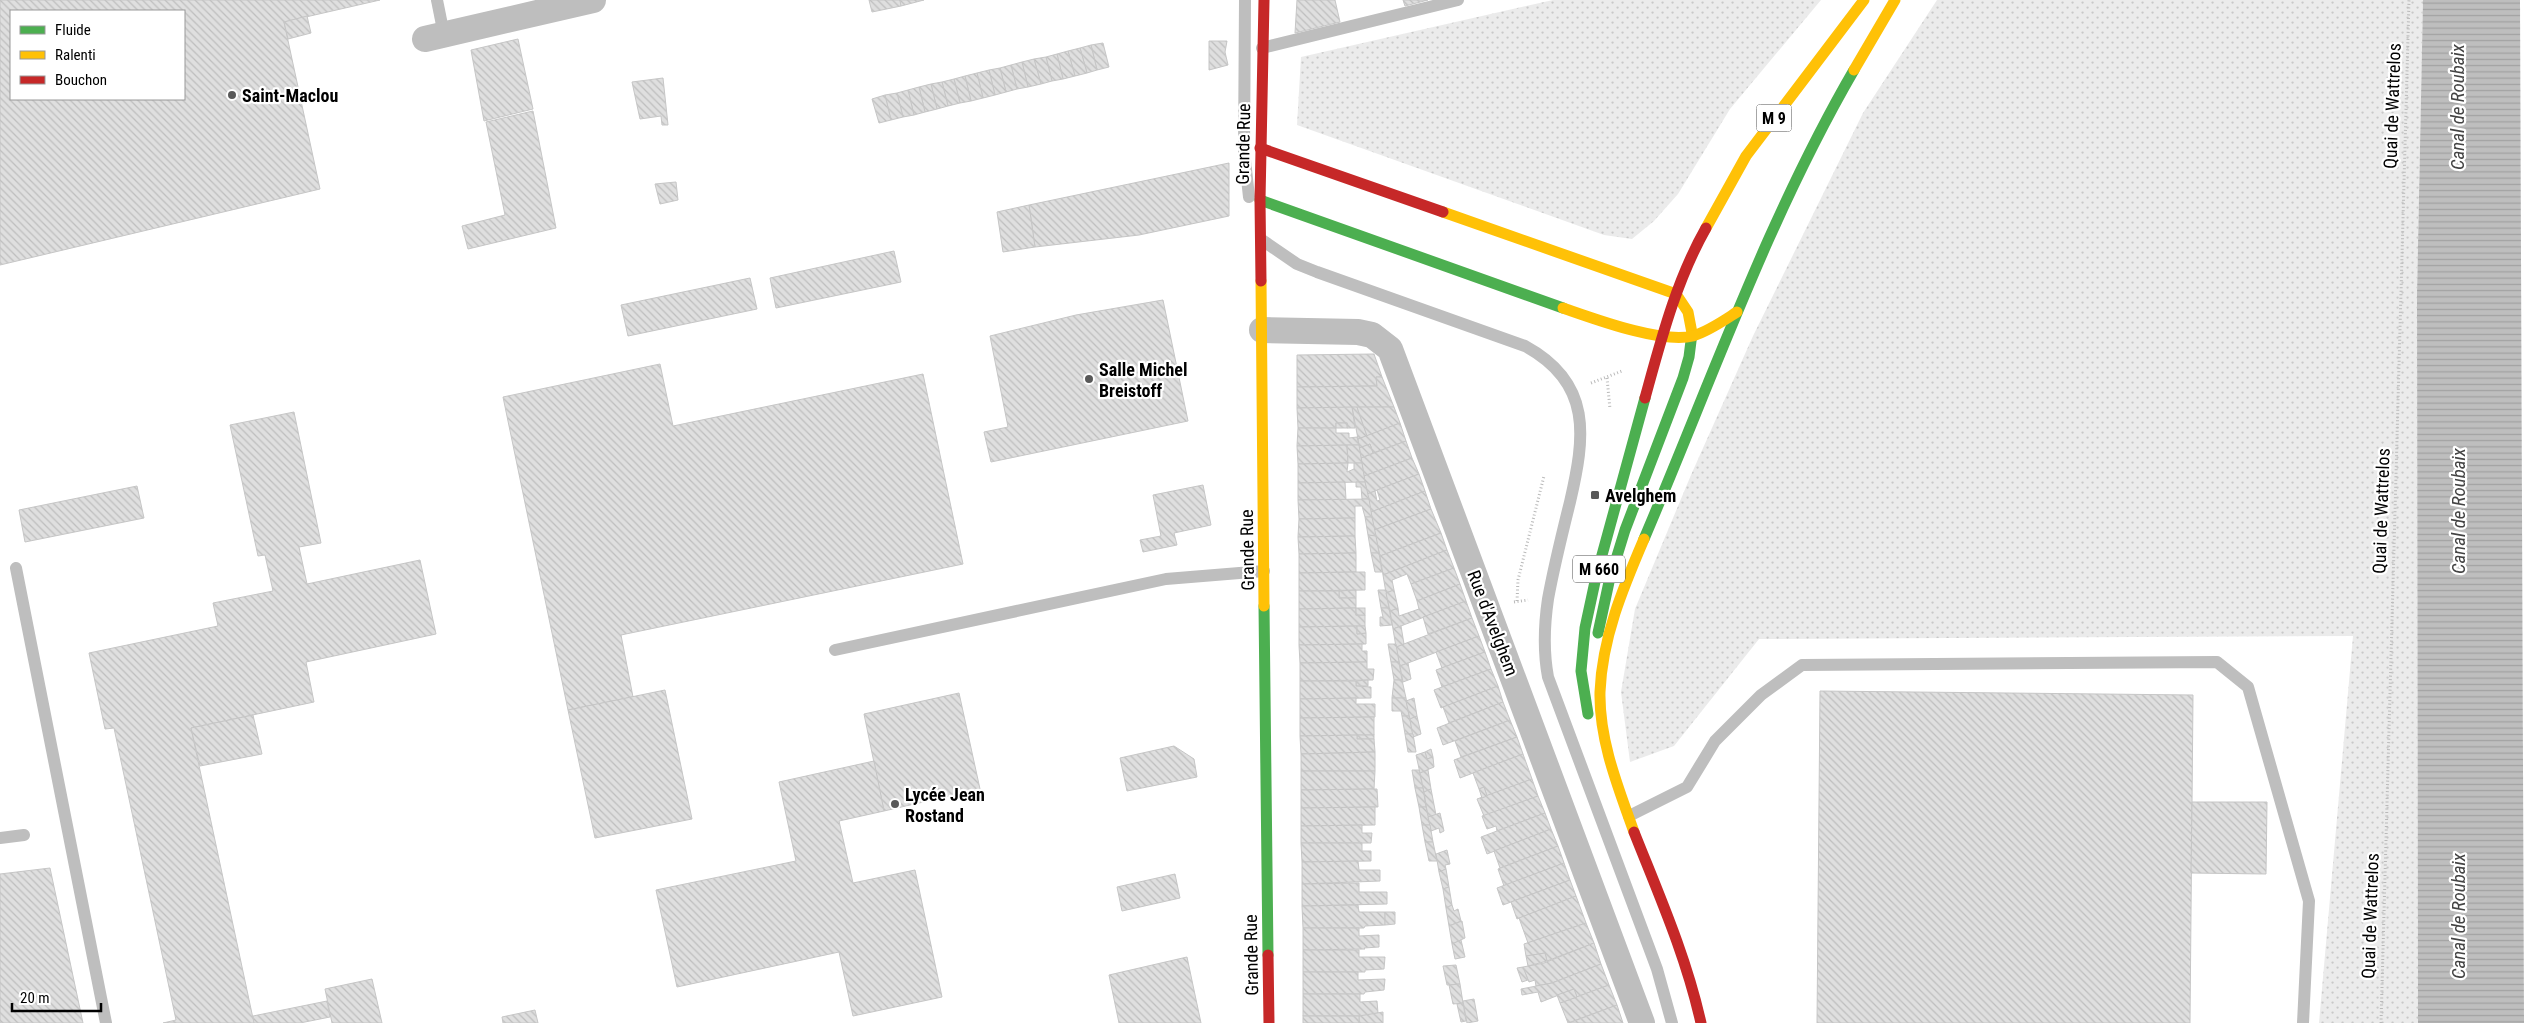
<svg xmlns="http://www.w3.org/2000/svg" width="2527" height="1023" viewBox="0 0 2527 1023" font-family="'Roboto Condensed',sans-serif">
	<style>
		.grass { fill: url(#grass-dots) }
		.water { fill: url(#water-rules) }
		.building { fill: url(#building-back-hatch); stroke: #c6c6c6; fill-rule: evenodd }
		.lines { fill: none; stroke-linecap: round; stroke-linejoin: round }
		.path { stroke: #b9b9b9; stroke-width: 3; stroke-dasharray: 1 2.5; stroke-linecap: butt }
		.lane { stroke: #bebebe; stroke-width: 12 }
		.street { stroke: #bebebe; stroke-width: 26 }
		.fast { stroke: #4caf50; stroke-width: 11 }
		.slow { stroke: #ffc107; stroke-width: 11 }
		.jam { stroke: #c62828; stroke-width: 11 }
		.poi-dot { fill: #595959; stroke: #fff; stroke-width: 2 }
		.labels { text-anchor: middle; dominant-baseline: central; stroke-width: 4.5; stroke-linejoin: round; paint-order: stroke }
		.shield { fill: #fff; stroke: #4c4c4c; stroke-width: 1 }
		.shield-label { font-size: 16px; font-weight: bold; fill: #000 }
		.poi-label { font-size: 18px; font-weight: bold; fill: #000; stroke: #fff; text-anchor: start }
		.street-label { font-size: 18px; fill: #000; stroke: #fff }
		.water-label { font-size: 19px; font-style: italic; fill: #434343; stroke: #fff }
	</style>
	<defs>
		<pattern id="grass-dots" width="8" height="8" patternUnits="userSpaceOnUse" patternTransform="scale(1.25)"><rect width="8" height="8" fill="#ebebeb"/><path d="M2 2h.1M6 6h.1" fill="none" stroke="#c8c8c8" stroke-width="1.8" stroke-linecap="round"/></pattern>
		<pattern id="water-rules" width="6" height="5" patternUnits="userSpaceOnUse" patternTransform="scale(1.25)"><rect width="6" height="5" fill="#bebebe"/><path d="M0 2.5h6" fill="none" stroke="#a2a2a2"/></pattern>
		<pattern id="building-back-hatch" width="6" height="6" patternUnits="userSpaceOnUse" patternTransform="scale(1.25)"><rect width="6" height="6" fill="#dfdfdf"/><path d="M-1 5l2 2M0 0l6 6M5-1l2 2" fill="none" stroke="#bebebe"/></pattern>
	</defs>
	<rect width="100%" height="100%" fill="#fff"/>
	<g class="grass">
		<polygon points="1553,0 1821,0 1730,109 1678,194 1654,221 1632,239 1604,235 1297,125 1301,57"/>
		<polygon points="1937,0 2423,0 2417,295 2418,1023 2319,1023 2353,636 1759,639 1674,746 1630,762 1621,692 1635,609 1691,475 1753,336 1863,113"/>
	</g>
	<polygon class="water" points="2423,0 2520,0 2524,1023 2418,1023 2417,295"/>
	<g class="building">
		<path d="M0 0H380L284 22 320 189 0 265ZM11 11H184V99H11Z"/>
		<polygon points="869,0 900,0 901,6 872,12"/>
		<polygon points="900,0 924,0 901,6"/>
		<polygon points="1297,0 1335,0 1340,22 1295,33"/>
		<polygon points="1403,0 1428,0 1405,6"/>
		<polygon points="307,16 311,33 288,39 284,22"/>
		<polygon points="518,39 533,109 484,121 471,50"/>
		<polygon points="1209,41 1227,41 1225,52 1228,65 1209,70"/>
		<polygon points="1103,43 1109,67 1097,70 1091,45"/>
		<polygon points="1091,45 1097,70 1087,73 1080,48"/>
		<polygon points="1080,48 1087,73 1075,76 1068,51"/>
		<polygon points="1068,51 1075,76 1063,79 1057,54"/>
		<polygon points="1057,54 1063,79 1052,81 1046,57"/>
		<polygon points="1046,57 1052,81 1041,84 1034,59"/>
		<polygon points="1034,59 1041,84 1028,87 1022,62"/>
		<polygon points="1022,62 1028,87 1017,89 1011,65"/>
		<polygon points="1011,65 1017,89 1006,92 1000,68"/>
		<polygon points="1000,68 1006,92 995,95 989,70"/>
		<polygon points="989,70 995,95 983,98 977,73"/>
		<polygon points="977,73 983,98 971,101 965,76"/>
		<polygon points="965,76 971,101 960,103 954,79"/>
		<polygon points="663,78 668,125 662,125 661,116 640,119 632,82"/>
		<polygon points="954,79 960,103 948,106 942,82"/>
		<polygon points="942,82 948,106 937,109 931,84"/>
		<polygon points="931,84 937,109 925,112 919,87"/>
		<polygon points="919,87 925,112 914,115 908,90"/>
		<polygon points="908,90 914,115 903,117 897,93"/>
		<polygon points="897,93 903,117 891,120 885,95"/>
		<polygon points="885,95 891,120 879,123 872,99"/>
		<polygon points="533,111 556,228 468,249 462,226 505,215 486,122"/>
		<polygon points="1229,163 1229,216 1139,235 1035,247 1029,205"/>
		<polygon points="676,182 678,200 660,204 655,184"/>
		<polygon points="1029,205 1035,247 1003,252 997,212"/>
		<polygon points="894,251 901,282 776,308 770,278"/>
		<polygon points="750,278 757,309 628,336 621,305"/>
		<polygon points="1163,300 1188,421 991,462 984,432 1008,427 990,336 1076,315"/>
		<polygon points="1374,354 1382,377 1376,377 1377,386 1297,387 1297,355"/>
		<polygon points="660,364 673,426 923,374 963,564 621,635 633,697 568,710 503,397"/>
		<polygon points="1376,377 1382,377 1394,407 1297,408 1297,387 1377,386"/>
		<polygon points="1352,407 1357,407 1367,436 1358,439"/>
		<polygon points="1352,407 1355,428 1347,428 1347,423 1336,423 1336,428 1298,428 1297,408"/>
		<polygon points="1357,407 1394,407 1400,423 1367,436"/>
		<polygon points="294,412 321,543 299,547 307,584 420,560 436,634 306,662 314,702 191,728 254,1023 163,1023 176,1020 114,728 105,729 89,653 218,626 213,603 273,591 265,555 258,556 230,425"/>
		<rect x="1336" y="423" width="11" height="5"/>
		<polygon points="1400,423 1406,441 1373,453 1370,444 1359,448 1358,439"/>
		<polygon points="1298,428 1336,428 1336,433 1349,433 1349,438 1357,437 1359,445 1297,446"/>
		<polygon points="1406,441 1412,458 1364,476 1361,458"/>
		<polygon points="1370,444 1373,453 1361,458 1359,448"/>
		<polygon points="1347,445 1348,463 1298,464 1297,446"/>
		<polygon points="1347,445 1359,445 1362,463 1348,463"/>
		<polygon points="1412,458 1419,474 1367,494 1364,476"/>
		<polygon points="1348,463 1347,472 1354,469 1354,463 1362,463 1365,482 1298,483 1298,464"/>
		<polygon points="1419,474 1425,491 1371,512 1367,494 1375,491 1377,501 1380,500 1377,490"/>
		<polygon points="1345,482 1346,500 1298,500 1298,483"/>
		<polygon points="1356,482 1365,482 1369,499 1362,499 1361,487 1356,487"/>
		<polygon points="1203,485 1211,525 1174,533 1177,545 1143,552 1140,540 1161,536 1153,495"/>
		<polygon points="137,486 144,518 25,542 19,510"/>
		<polygon points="1425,491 1431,509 1374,530 1371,512"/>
		<polygon points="1369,499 1372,517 1365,517 1362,506 1355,506 1355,518 1299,519 1298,500"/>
		<polygon points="1431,509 1441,533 1380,556 1374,530"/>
		<polygon points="1365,517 1372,517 1376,536 1368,535"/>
		<polygon points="1355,518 1355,536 1298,537 1299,519"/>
		<polygon points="1441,533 1447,550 1383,575 1380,556"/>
		<polygon points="1368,535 1376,536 1379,553 1371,553"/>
		<polygon points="1355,536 1356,553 1299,554 1298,537"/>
		<polygon points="1447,550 1454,568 1411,584 1407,574 1392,580 1394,590 1386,593 1383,575"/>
		<polygon points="1356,553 1356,572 1299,573 1299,554"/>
		<polygon points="1371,553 1379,553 1382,572 1375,572"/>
		<polygon points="1454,568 1460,584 1417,601 1411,584"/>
		<polygon points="1356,572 1365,572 1365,590 1299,591 1299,573"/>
		<polygon points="1460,584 1466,601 1393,629 1390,611 1398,608 1399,616 1419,609 1417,601"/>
		<polygon points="1356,590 1356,598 1339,598 1339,591"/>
		<polygon points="1378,590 1386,590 1389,608 1381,608"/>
		<polygon points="1394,590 1398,608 1390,611 1386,593"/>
		<polygon points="1299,591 1339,591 1339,598 1356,598 1356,608 1299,609"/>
		<polygon points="1466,601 1472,618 1428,634 1423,617"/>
		<polygon points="1356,608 1356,615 1365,615 1365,626 1299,627 1299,609"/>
		<rect x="1356" y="608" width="9" height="7"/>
		<polygon points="1381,608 1389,608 1392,625 1380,626 1380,617 1383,617"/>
		<polygon points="1472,618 1479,636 1400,666 1396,647"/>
		<polygon points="1357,626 1357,634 1366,633 1366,644 1299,645 1299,627"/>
		<polygon points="1357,626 1365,626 1366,633 1357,634"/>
		<polygon points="1401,626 1404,644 1396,647 1393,629"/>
		<polygon points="1479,636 1485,652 1442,668 1436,652"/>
		<polygon points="1362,644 1362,651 1367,651 1367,662 1300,663 1299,645"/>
		<polygon points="1388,644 1396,644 1399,662 1391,662"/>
		<polygon points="1485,652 1491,669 1442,687 1436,670"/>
		<polygon points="1367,662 1367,669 1374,669 1373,680 1300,681 1300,663"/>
		<polygon points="1391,662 1399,662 1402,680 1394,680"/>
		<polygon points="1408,663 1411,679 1403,682 1400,666"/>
		<polygon points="1491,669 1498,686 1441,708 1434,690"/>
		<polygon points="1368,680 1368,686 1356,686 1356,681"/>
		<polygon points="1394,680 1402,680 1406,698 1392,698"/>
		<polygon points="1300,681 1356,681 1356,686 1371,687 1371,698 1300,699"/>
		<polygon points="1498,686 1503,702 1449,723 1443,707"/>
		<polygon points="665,690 692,819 595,838 568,710"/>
		<polygon points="1820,691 2193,695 2190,1023 1817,1023"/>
		<polygon points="959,693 980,789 884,811 864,714"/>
		<polygon points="1356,698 1356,704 1375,704 1375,717 1300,718 1300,699"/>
		<polygon points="1392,698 1406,698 1409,716 1402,716 1401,711 1392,711"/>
		<polygon points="1414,698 1417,716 1410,719 1406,701"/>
		<polygon points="1503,702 1510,720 1443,745 1437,728"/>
		<polygon points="253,715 262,754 200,766 191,728"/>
		<polygon points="1402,716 1409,716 1413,734 1405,734"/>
		<polygon points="1417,716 1421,734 1413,737 1410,719"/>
		<polygon points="1374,717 1374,735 1300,736 1300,718"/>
		<polygon points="1510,720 1517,737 1461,757 1455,741"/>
		<polygon points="1405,734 1413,734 1416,752 1408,752"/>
		<rect x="1357" y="735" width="17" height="4"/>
		<polygon points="1357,735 1357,739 1374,739 1375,752 1301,754 1300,736"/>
		<polygon points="1517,737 1523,754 1460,778 1454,760"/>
		<polygon points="1174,746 1194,759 1197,777 1127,791 1120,758"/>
		<polygon points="1431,749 1433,757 1427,759 1425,752"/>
		<polygon points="1375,752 1375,771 1301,771 1301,754"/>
		<polygon points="1425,752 1427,759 1433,757 1434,767 1420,773 1416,755"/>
		<polygon points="1523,754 1532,779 1487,796 1484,787 1479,789 1473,773"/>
		<polygon points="874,761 884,811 839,821 853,883 915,870 942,997 853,1016 839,952 677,987 656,890 796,861 779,782"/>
		<polygon points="1412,770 1419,770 1423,788 1415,788"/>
		<polygon points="1428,770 1431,789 1424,792 1420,773"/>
		<polygon points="1301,771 1375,771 1374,789 1301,790"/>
		<polygon points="1532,779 1538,796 1484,816 1477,799"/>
		<polygon points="1484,787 1487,796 1482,798 1479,789"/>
		<polygon points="1415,788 1423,788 1426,807 1419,807"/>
		<polygon points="1374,789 1377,789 1378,807 1301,808 1301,790"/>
		<polygon points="1431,789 1436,815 1428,817 1424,792"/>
		<polygon points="1538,796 1545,813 1497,831 1496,826 1487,829 1482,816"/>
		<polygon points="2192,802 2267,802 2266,874 2191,873"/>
		<polygon points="1375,807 1375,825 1301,826 1301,808"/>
		<polygon points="1419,807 1426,807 1430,825 1422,825"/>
		<polygon points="1440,813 1444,831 1440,833 1439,828 1431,831 1428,817"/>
		<polygon points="1545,813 1551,829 1487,854 1481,837"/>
		<polygon points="1362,825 1362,833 1372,833 1371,843 1301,843 1301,826"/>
		<polygon points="1422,825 1430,825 1433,842 1425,842"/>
		<polygon points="1551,829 1558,846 1500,868 1494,851"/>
		<polygon points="1425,842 1433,842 1437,861 1429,861"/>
		<polygon points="1301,843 1362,843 1362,851 1371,851 1371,861 1302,862"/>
		<polygon points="1558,846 1564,863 1504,886 1498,869"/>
		<polygon points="1447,850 1450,864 1445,865 1446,869 1439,872 1436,854"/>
		<polygon points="1358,861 1359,870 1380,870 1380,881 1302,884 1302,862"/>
		<polygon points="1564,863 1570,880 1503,905 1497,888"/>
		<polygon points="50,868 83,1023 0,1023 0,874"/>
		<polygon points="1446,869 1449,887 1443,889 1439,872"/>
		<polygon points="1175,874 1180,898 1122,911 1117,887"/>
		<polygon points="1570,880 1576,896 1517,919 1511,902"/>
		<polygon points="1359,883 1359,892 1387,892 1387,904 1302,906 1302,884"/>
		<polygon points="1449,887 1452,905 1446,908 1443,889"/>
		<polygon points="1576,896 1586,923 1528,943 1519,918"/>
		<polygon points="1358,905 1359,912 1385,912 1385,925 1365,926 1364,928 1303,928 1302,906"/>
		<polygon points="1452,905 1454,911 1458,909 1461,921 1449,926 1446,908"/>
		<polygon points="1385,912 1395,912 1395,924 1385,925"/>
		<polygon points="1462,921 1465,938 1452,944 1449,926"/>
		<polygon points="1586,923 1594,943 1547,961 1545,953 1526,956 1524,944"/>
		<polygon points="1303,928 1359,928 1359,936 1379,935 1379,947 1364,948 1365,949 1303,950"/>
		<polygon points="1461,940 1465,957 1455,959 1452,944"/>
		<polygon points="1594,943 1601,964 1552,983 1536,986 1535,980 1529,982 1523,967 1544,963"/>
		<polygon points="1303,950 1359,950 1359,957 1385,957 1384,969 1365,970 1365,972 1303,972"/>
		<polygon points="1545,953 1547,961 1528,966 1526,956"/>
		<polygon points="1187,957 1201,1023 1119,1023 1109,975"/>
		<polygon points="1601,964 1609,985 1577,997 1574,989 1541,1002 1538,992 1522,995 1521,989 1552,983"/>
		<polygon points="1456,965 1460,984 1447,985 1443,966"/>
		<polygon points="1523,967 1528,980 1522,982 1517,968"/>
		<polygon points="1303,972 1358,972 1358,980 1385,979 1384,990 1365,992 1364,994 1303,994"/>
		<polygon points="372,979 382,1023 332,1023 325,989"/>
		<polygon points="1460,984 1463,1003 1453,1004 1449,985"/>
		<polygon points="1609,985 1617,1005 1568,1023 1560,1003"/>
		<polygon points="1574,989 1577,997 1560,1003 1557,995"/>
		<polygon points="1303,994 1360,994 1360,1002 1377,1001 1378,1013 1366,1016 1303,1016"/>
		<polygon points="1474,999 1478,1021 1467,1023 1463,1001"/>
		<polygon points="327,1001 330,1017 300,1023 254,1023 253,1016"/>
		<polygon points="1463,1003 1466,1021 1461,1022 1457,1004"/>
		<polygon points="1617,1005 1623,1023 1569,1023"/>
		<polygon points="535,1010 538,1023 503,1023 502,1017"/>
		<polygon points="1383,1012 1383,1023 1359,1023 1359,1016"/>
		<rect x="1303" y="1016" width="56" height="7"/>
	</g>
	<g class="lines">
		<g class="path">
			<polyline points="1607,378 1610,409"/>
			<polyline points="1591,383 1622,371"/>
			<polyline points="1517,601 1518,580 1544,476"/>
			<polyline points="1514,602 1528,600"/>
			<polyline points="2381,1023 2409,0"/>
		</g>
		<g class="lane">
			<polyline points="437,0 444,35"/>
			<polyline points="1245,0 1244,151 1249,197"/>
			<polyline points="1262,48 1458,0"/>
			<path d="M1262 240 1297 264 1317 272 1525 346C1593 383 1585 437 1570 502 1562 534 1554 566 1548 599 1544 626 1543 650 1548 677L1657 969 1672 1023"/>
			<polyline points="16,568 106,1023"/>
			<polyline points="835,650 1166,579 1264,571"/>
			<polyline points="1629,816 1687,787 1715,741 1761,695 1802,665 2217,662 2248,687 2309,901 2303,1023"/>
			<polyline points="0,838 24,835"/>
		</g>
		<g class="street">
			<polyline points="425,39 593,0"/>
			<polyline points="1262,330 1358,332 1372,335 1390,349 1642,1023"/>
		</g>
		<g class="fast">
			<polyline points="1260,200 1563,308"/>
			<path d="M1644 539C1711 382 1768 218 1854 70"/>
			<polyline points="1264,606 1268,955"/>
			<polyline points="1598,633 1609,582 1625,530 1683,378 1689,357 1692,333"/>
			<polyline points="1588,714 1581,671 1585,628 1596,577 1645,398"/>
		</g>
		<g class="slow">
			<polyline points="1854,70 1895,0"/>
			<polyline points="1443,212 1676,294 1688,312 1692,333"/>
			<polyline points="1706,228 1746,156 1864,0"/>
			<polyline points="1261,281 1264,606"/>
			<path d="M1563 308C1595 319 1662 344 1693 336 1709 331 1723 321 1737 312"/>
			<path d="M1634 832C1618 787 1599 740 1600 692 1602 638 1623 588 1644 539"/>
		</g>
		<g class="jam">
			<polyline points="1260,148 1443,212"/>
			<polyline points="1261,281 1260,200 1264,0"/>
			<path d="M1645 398C1661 340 1676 281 1706 228"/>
			<path d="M1634 832C1659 895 1686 956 1701 1023"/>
			<polyline points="1268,955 1269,1023"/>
		</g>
	</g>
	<g class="poi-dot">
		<circle cx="232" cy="95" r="5"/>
		<circle cx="1089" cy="379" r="5"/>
		<rect x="1590" y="490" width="10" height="10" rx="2.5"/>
		<circle cx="895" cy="804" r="5"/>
	</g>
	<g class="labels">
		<g class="shield">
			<rect x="1756.5" y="104.5" width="35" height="27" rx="4"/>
			<rect x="1573" y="555.5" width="52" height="27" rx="4"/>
		</g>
		<g class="shield-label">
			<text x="1774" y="118">M 9</text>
			<text x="1599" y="569">M 660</text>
		</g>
		<g class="poi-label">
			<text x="242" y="95">Saint-Maclou</text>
			<text x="1099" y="369">Salle Michel<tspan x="1099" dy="21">Breistoff</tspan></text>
			<text x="1605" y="495">Avelghem</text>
			<text x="905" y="794">Lycée Jean<tspan x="905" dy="21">Rostand</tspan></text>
		</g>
		<g class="street-label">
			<text transform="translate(2392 106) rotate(-88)">Quai de Wattrelos</text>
			<text transform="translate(1243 144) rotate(-89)">Grande Rue</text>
			<text transform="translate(2381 511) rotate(-88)">Quai de Wattrelos</text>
			<text transform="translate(1247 550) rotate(-91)">Grande Rue</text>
			<text transform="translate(1493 623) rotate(69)">Rue d'Avelghem</text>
			<text transform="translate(2370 916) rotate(-88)">Quai de Wattrelos</text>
			<text transform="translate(1251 955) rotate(-91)">Grande Rue</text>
		</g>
		<g class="water-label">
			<text transform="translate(2457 107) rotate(-90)">Canal de Roubaix</text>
			<text transform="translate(2458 511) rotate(-90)">Canal de Roubaix</text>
			<text transform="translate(2458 916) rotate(-90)">Canal de Roubaix</text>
		</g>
	</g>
	<rect x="10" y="10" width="175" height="90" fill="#ffffff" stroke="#999999"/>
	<rect x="20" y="26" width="25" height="8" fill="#4caf50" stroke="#999999"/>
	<text x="55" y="35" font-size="15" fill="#000000">Fluide</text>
	<rect x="20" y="51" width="25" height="8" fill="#ffc107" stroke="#999999"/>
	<text x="55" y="60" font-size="15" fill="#000000">Ralenti</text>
	<rect x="20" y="76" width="25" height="8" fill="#c62828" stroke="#999999"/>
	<text x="55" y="85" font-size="15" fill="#000000">Bouchon</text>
	<path d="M12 1003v8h89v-8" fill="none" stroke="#000000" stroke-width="2.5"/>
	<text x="20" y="1003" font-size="15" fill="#000000" stroke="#ffffff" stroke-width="4" paint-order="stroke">20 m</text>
</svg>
